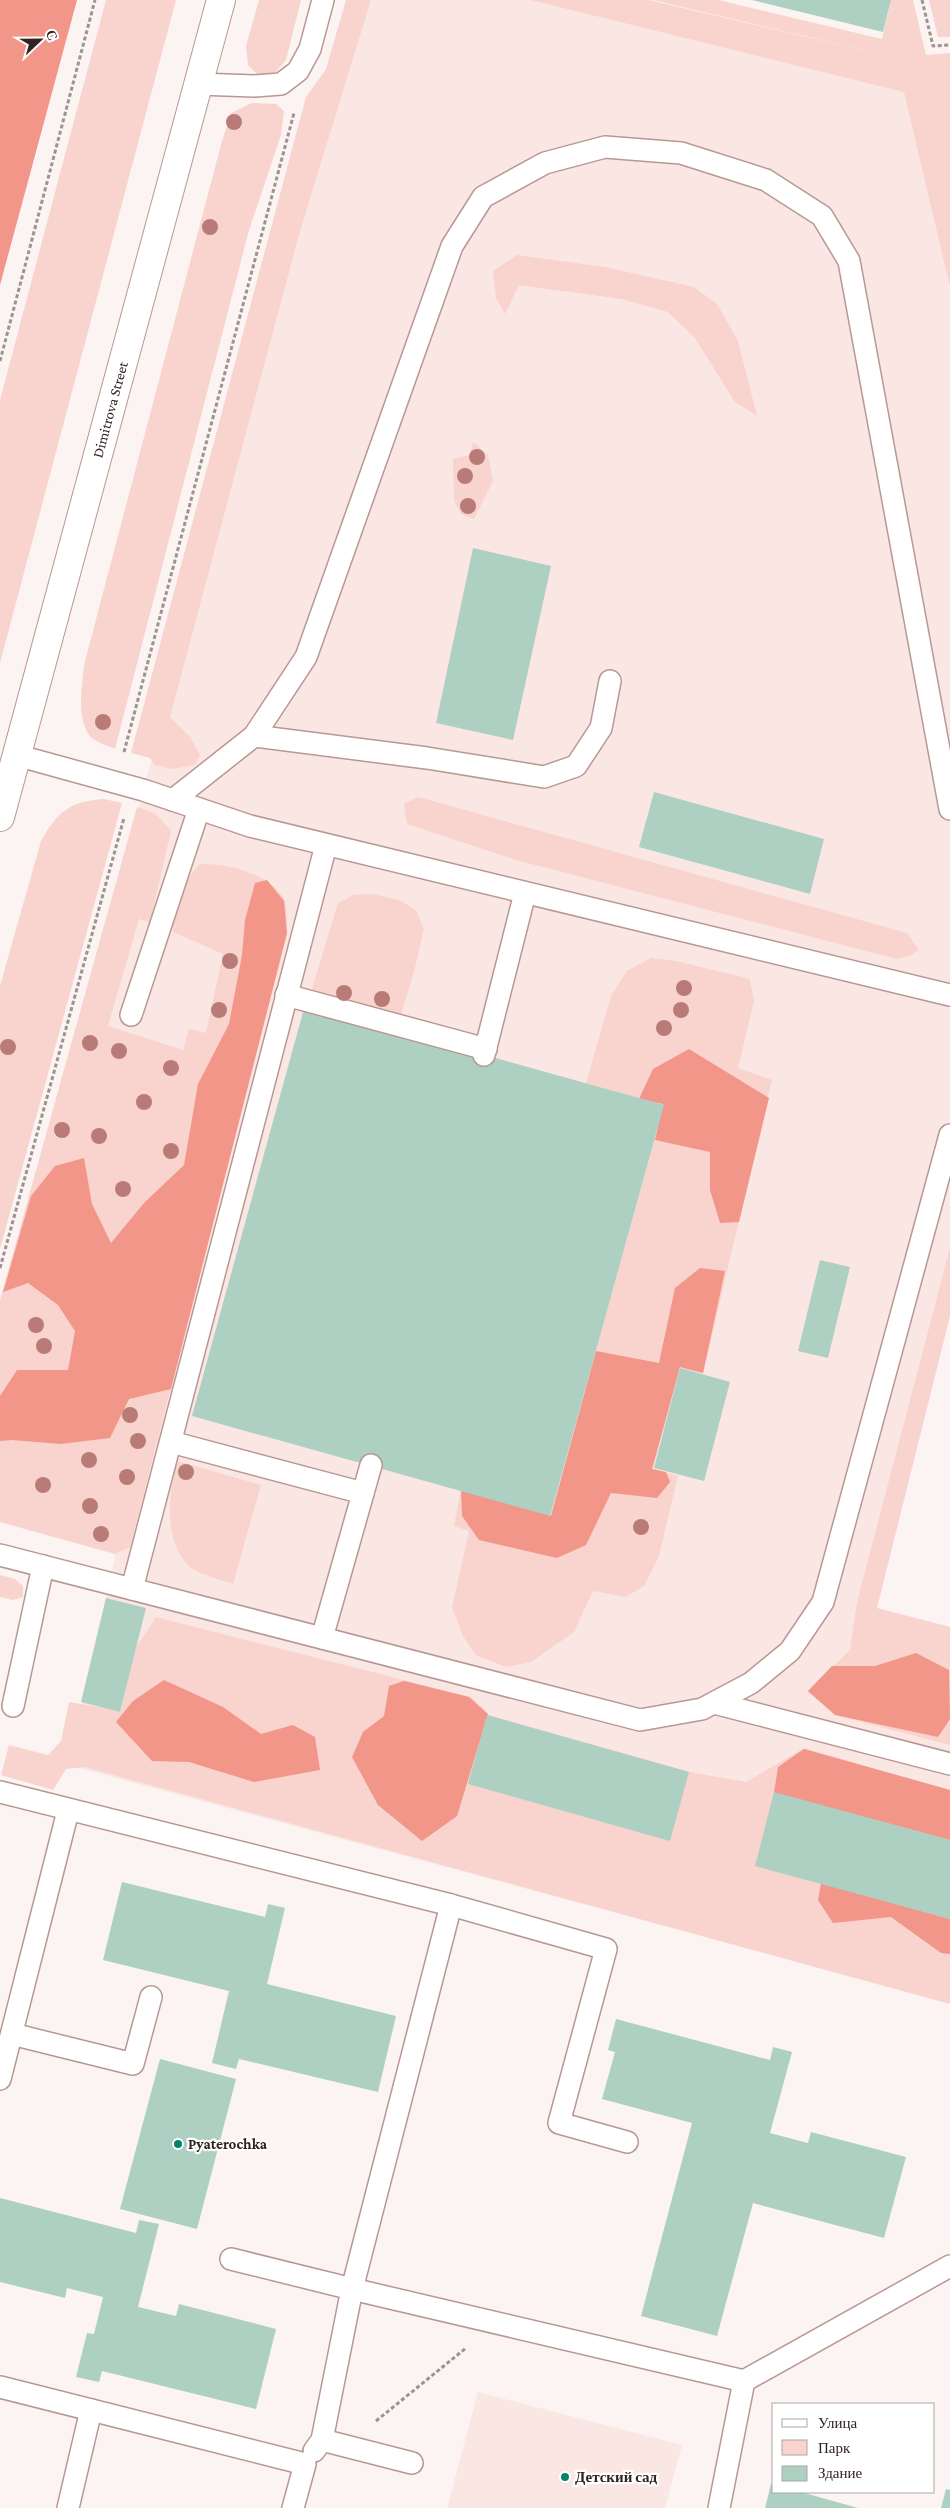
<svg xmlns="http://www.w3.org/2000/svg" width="950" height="2508" viewBox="0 0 950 2508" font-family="'Crimson Pro',serif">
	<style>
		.built { fill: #fae7e4 }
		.green { fill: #f9d3cd }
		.forest { fill: #f19688 }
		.building { fill: #add0c3 }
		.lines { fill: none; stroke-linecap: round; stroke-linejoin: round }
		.lane-casing { stroke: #b99792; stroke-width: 24 }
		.secondary-casing { stroke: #b99792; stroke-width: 30 }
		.path { stroke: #9d9391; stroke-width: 3; stroke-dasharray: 4 2.5; stroke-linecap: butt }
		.lane { stroke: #fff; stroke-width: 21 }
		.secondary { stroke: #fff; stroke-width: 28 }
		.tree { fill: #b97b77 }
		.poi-dot { fill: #018568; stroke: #fff; stroke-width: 2 }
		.labels { text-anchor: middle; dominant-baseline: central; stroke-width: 4.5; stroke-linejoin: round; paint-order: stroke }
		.street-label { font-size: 15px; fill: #302321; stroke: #fff }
		.poi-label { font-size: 15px; font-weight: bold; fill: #302321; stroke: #fff; text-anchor: start }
	</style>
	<rect width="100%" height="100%" fill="#fbf4f2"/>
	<g class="built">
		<polygon points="354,0 646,0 926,66 950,165 950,1314 876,1608 950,1627 950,2003 68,1765 116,1554 0,1522 0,1307 144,788"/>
		<polygon points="478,2392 682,2445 665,2508 447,2508"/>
	</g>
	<g class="green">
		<polygon points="106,0 176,0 0,663 0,400"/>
		<polygon points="259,0 301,0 286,60 275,73 259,76 248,65 246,46"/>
		<polygon points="346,0 371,0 300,231 170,717 190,737 200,755 195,765 172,769 155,765 150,758 131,753 306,97 326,69"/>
		<polygon points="531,0 649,0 926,65 653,0 718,0 882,39 891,0 913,0 926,55 950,53 950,287 904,92"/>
		<polygon points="929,0 950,0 950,37 938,37"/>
		<path d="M252 103 276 104 284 111 281 135 249 230 115 749C108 746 95 742 90 736 76 717 82 687 84 665L222 141 231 113Z"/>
		<polygon points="517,255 605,267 694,287 717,304 738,341 757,416 735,402 695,338 668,312 621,299 519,285 505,314 496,298 493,271"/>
		<polygon points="473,442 488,455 493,481 474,519 461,514 454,501 453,459 470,455"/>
		<polygon points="418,797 907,933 919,950 909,956 897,959 516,860 407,824 404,804"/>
		<path d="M104 799 122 803 0 1249V986L41 841C57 812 70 801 104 799Z"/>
		<path d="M137 807 156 814 171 831 150 922 139 919 108 1026 183 1050 189 1029 206 1033 223 954 173 932C173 903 181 885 200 864 227 863 269 873 284 899 288 908 286 925 287 934L130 1547 115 1554 0 1522V1300Z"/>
		<polygon points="373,894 399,900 416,910 424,929 415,968 400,1018 310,995 338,903 354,895"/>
		<polygon points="651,958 676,961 750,979 754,1001 738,1068 772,1080 703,1374 680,1368 653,1469 678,1476 659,1556 644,1586 626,1597 593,1591 574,1632 531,1662 506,1667 476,1655 463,1636 452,1608 469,1531 454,1526 461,1489 550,1514 664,1106 586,1083 611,996 627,971"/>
		<polygon points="950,1248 950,1316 877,1608 950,1627 950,1745 839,1716 807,1692 850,1650 857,1602"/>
		<path d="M177 1461 261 1485 233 1584C222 1580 198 1574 190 1567 162 1541 169 1493 177 1461Z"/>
		<polygon points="0,1575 15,1579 23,1586 23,1597 13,1600 0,1597"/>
		<polygon points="156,1617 471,1697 489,1715 690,1772 746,1782 804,1748 950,1790 950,2004 84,1767 66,1769 53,1790 1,1775 9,1745 48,1755 61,1741 69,1702 121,1711 135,1649"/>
	</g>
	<g class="forest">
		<polygon points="0,0 77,0 0,285"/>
		<polygon points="267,880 284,901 287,933 171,1389 129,1399 110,1438 61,1444 12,1440 0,1441 0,1396 17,1370 68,1370 75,1331 58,1305 28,1283 3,1292 31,1196 55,1166 84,1158 92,1204 111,1243 144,1203 184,1165 198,1084 229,1024 242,955 245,920 255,883"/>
		<polygon points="689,1049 769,1098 739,1222 720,1223 710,1190 710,1152 655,1140 663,1104 639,1099 653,1069"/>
		<polygon points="700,1268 725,1271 703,1373 680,1367 652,1469 666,1472 670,1482 657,1498 611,1493 586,1545 557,1558 479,1540 462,1516 461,1489 551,1516 596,1351 659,1363 675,1288"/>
		<polygon points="916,1653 949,1670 950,1719 938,1737 835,1715 808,1691 832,1666 875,1666"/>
		<polygon points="164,1680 223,1707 261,1734 293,1725 315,1737 320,1770 254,1782 189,1762 152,1761 116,1722 133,1701"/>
		<polygon points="404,1681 469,1697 488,1714 457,1816 422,1841 378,1805 352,1757 363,1732 384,1716 389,1686"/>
		<polygon points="804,1749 950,1790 950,1840 774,1793 778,1767"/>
		<polygon points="821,1883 950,1919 950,1954 941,1953 891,1917 833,1923 818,1900"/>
	</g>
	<g class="building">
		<polygon points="752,0 891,0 883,32"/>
		<polygon points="473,548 551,566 513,740 436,723"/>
		<polygon points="654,792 824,839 810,894 639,847"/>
		<polygon points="305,1005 664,1105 550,1516 192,1416"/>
		<polygon points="820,1260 850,1267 828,1358 798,1351"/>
		<polygon points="680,1368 730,1382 704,1481 654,1468"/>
		<polygon points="106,1598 146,1608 120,1712 81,1702"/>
		<polygon points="487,1715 689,1772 670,1841 468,1784"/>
		<polygon points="774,1792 950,1840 950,1919 755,1866"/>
		<polygon points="122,1882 265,1917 268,1904 285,1908 267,1984 396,2016 378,2092 239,2059 236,2069 212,2063 229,1991 103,1960"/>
		<polygon points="616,2019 770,2060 773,2047 792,2052 770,2133 808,2143 811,2132 906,2157 884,2238 753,2203 717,2336 641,2316 692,2123 602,2099 615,2052 608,2050"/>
		<polygon points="160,2059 236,2079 197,2229 120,2209"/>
		<polygon points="0,2198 136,2233 139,2220 159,2224 138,2307 176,2316 179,2304 276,2329 256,2409 102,2371 99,2382 76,2377 87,2333 94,2334 103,2297 67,2288 65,2298 0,2282"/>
		<polygon points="771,2484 774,2484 774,2492 801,2492 858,2508 765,2508"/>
		<polygon points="946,2489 950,2490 950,2508 941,2508"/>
	</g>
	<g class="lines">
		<defs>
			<g id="lane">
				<polyline points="198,84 254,86 281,84 298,71 310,49 323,0"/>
				<polyline points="254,736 427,758 544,777 576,766 601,728 610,681"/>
				<polyline points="16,755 143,790 250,826 950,995"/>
				<polyline points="173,800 254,736 306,657 452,246 483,197 545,163 605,147 681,153 766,180 822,216 849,261 950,809"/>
				<polyline points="286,995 486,1049"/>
				<polyline points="131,1015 199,809"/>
				<polyline points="484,1055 525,893"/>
				<polyline points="171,1442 363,1493"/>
				<polyline points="0,1555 640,1720 702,1709 751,1683 790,1651 823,1602 950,1135"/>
				<polyline points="132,1589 326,845"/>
				<polyline points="322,1638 371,1465"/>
				<polyline points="714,1703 950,1764"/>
				<polyline points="13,1706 43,1566"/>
				<polyline points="0,1792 451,1905 606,1949 559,2123 627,2142"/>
				<polyline points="451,1905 352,2289 744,2381 719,2508"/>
				<polyline points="12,2034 133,2064 151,1997"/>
				<polyline points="0,2079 68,1811"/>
				<polyline points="231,2259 352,2289 322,2440"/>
				<polyline points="744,2381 950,2266"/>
				<polyline points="0,2387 305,2464 293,2508"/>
				<polyline points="314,2451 322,2440 412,2463"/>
				<polyline points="68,2508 91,2410"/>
			</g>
			<g id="secondary">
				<path id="s1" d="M0 817 221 0"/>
			</g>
		</defs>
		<use href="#lane" class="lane-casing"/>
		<use href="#secondary" class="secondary-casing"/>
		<g class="path">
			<polyline points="922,0 933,46 950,45"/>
			<polyline points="0,361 95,0"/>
			<polyline points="124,752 294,113"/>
			<polyline points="0,1268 124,818"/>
			<polyline points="376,2421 466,2348"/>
		</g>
		<use href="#lane" class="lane"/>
		<use href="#secondary" class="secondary"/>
	</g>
	<g class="tree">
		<circle cx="234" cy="122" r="8"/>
		<circle cx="210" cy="227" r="8"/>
		<circle cx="477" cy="457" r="8"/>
		<circle cx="465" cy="476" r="8"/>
		<circle cx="468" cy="506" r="8"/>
		<circle cx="103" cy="722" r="8"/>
		<circle cx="230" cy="961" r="8"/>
		<circle cx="684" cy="988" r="8"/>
		<circle cx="344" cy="993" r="8"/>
		<circle cx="382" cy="999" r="8"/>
		<circle cx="219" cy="1010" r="8"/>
		<circle cx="681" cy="1010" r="8"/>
		<circle cx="664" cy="1028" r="8"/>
		<circle cx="90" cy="1043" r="8"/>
		<circle cx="8" cy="1047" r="8"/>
		<circle cx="119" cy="1051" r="8"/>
		<circle cx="171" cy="1068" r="8"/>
		<circle cx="144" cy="1102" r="8"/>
		<circle cx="62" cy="1130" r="8"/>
		<circle cx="99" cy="1136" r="8"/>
		<circle cx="171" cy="1151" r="8"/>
		<circle cx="123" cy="1189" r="8"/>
		<circle cx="36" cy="1325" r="8"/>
		<circle cx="44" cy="1346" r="8"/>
		<circle cx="130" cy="1415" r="8"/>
		<circle cx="138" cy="1441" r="8"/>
		<circle cx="89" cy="1460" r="8"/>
		<circle cx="186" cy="1472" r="8"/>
		<circle cx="127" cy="1477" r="8"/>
		<circle cx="43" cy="1485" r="8"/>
		<circle cx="90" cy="1506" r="8"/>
		<circle cx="641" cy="1527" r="8"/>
		<circle cx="101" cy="1534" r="8"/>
	</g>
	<g class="poi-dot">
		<circle cx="178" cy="2144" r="5"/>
		<circle cx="565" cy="2477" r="5"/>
	</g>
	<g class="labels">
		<g class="street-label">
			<text stroke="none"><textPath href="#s1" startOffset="422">Dimitrova Street</textPath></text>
		</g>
		<g class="poi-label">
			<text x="188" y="2144">Pyaterochka</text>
			<text x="575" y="2477">Детский сад</text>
		</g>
	</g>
	<rect x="772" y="2403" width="162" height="90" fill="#ffffff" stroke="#aca7a6"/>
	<rect x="782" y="2419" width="25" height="8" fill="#ffffff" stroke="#aca7a6"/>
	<text x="818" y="2428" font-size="15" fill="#302321">Улица</text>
	<rect x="782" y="2440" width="25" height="15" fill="#f9d3cd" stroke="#aca7a6"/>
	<text x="818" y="2453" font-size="15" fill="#302321">Парк</text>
	<rect x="782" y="2466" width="25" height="15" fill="#add0c3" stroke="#aca7a6"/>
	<text x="818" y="2478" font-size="15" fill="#302321">Здание</text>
	<g transform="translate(40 40) rotate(68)" stroke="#ffffff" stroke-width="4" paint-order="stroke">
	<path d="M0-4L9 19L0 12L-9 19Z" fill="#302321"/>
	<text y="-8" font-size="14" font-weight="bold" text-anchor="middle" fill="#302321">С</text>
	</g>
</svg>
